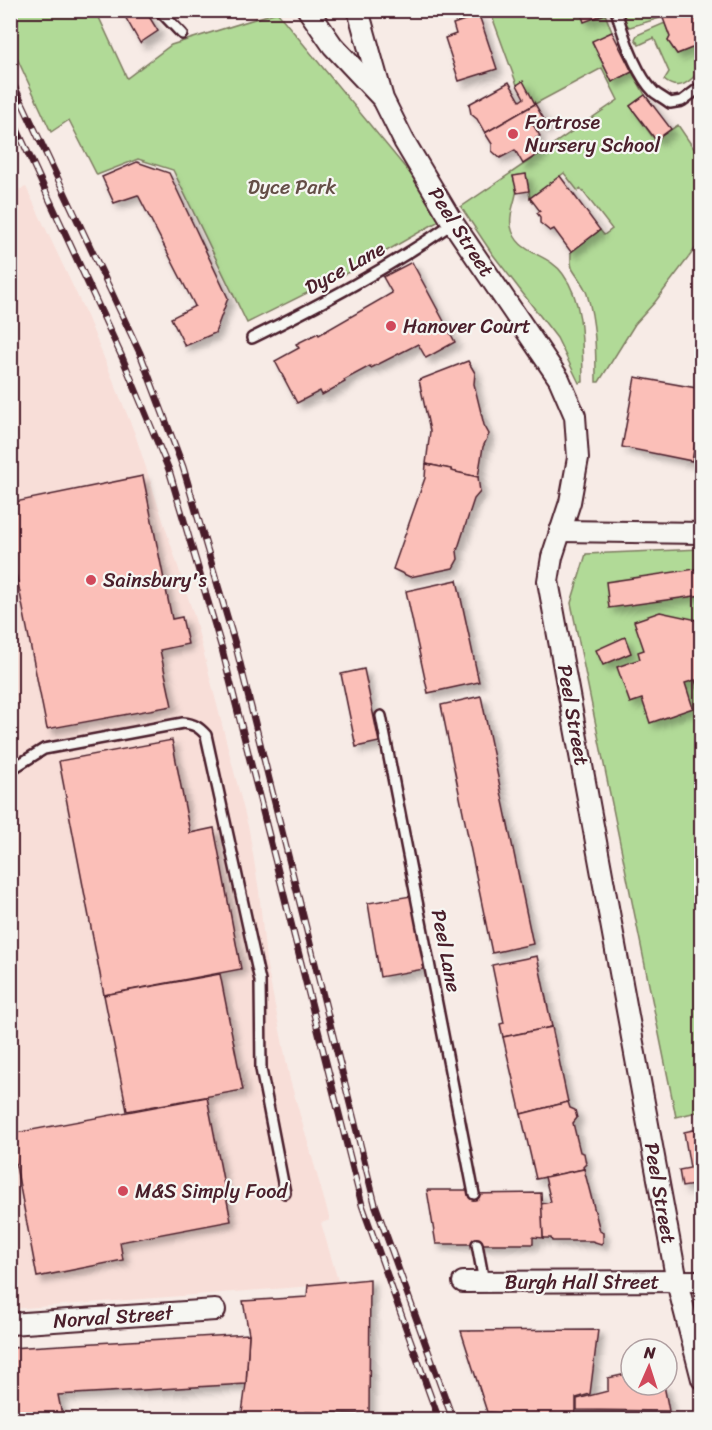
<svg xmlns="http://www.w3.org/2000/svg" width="712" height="1430" viewBox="0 0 712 1430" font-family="Sriracha,sans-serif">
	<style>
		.built { fill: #f8ded8 }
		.green { fill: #b1da97; stroke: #7e7c61; stroke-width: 1.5 }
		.building { fill: #fbbfb8; stroke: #4a1f2b; stroke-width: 1.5; filter: url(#shadow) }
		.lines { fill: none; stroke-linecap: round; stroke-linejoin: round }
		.service-casing { stroke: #4a1f2b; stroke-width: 14 }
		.minor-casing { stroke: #4a1f2b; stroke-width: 24 }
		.service { stroke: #f6f6f2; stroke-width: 9 }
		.minor { stroke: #f6f6f2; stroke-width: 20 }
		.rail-casing { stroke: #4a1f2b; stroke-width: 7 }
		.rail { stroke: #f6f6f2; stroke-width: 4.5; stroke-dasharray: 14; stroke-linecap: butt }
		.poi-dot { fill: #d1495b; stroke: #f6f6f2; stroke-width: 2 }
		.labels { text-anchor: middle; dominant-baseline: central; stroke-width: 4.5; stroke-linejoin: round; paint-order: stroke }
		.poi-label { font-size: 20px; fill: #4a1f2b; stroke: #f6f6f2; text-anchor: start }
		.park-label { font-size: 20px; fill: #644e46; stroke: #f6f6f2 }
		.street-label { font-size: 20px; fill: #4a1f2b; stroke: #f6f6f2 }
	</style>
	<defs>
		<filter id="shadow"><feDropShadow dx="5.5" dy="5.5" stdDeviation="3" flood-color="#0004"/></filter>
	</defs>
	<rect width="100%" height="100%" fill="#f7ebe6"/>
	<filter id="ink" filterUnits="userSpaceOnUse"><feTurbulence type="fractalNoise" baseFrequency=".0167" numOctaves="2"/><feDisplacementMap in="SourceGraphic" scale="12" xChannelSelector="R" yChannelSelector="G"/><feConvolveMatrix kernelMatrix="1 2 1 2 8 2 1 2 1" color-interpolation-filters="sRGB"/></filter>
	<g filter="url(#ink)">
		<polygon class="built" points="26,187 87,316 135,434 195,619 249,830 259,891 266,961 290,1080 330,1220 321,1223 339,1284 11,1309 10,193"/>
		<g class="green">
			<polygon points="633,10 660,11 663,17 630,27 626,25 624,17 625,14"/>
			<polygon points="10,11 96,11 127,78 171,45 277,12 446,217 355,269 247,323 173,170 138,159 97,175 69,120 51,132 11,45"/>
			<path d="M490 11H580L584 21 605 14 612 32 592 42 612 82 632 72 645 95 630 106 655 140 678 125 701 159V241L655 302 635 324 599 382H596C596 352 596 323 587 294 584 285 578 278 573 270 570 265 571 257 571 252L600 230 604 235 612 229 581 189 578 191 564 173 530 198 526 174 513 176C514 181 518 189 516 194 514 205 509 214 511 226 516 255 548 252 563 274 585 304 582 347 583 382L579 383 557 338 491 252 461 207 618 100 602 68 535 104 523 82 517 85Z"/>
			<path d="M665 23 670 37 668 41 677 54 701 44V69C691 81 679 93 664 80L669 72 654 38 639 45 635 39 637 35Z"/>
			<polygon points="701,549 701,1111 676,1117 571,603 586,554"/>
		</g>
		<g class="building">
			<polygon points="127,10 145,10 158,31 140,43 123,13"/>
			<polygon points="580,10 603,10 605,14 584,22"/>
			<polygon points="660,10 702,10 702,44 677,54 668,41 670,37"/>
			<polygon points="479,15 497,69 459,81 445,38 456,34 453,24"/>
			<polygon points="612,32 632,72 612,82 592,41"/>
			<polygon points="523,81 535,104 485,133 477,119 471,114 469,104 509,82 520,101 524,98 517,85"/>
			<polygon points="645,95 671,129 656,140 630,106"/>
			<polygon points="535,104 548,126 543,129 534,115 529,118 540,136 536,138 543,151 523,164 515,150 500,158 492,151 492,144 485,133"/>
			<polygon points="137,162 169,173 228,298 215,333 185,346 171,318 195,306 138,195 114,203 102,177"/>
			<polygon points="526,174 529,191 517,193 513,176"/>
			<polygon points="560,176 600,230 571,252 554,229 550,231 540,223 540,217 537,213 540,211 530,198"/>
			<polygon points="412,262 455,342 426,358 418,344 371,368 370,366 344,380 345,382 322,395 320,391 297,403 275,361 299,348 296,344 318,333 319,335 392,293 383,277"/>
			<polygon points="701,287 702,287 702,356 696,355"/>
			<polygon points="468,361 475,373 474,384 484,425 489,434 483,447 478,477 451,471 451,469 426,464 430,431 419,380"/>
			<polygon points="635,377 702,389 702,410 692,461 622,447"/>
			<polygon points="426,464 451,469 451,471 478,477 480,492 474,499 457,551 458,559 453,568 410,577 393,569 425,478"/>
			<polygon points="143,476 172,619 182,617 188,644 160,650 172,706 47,729 10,543 10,503"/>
			<polygon points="702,568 702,595 609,608 606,582"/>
			<polygon points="457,580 479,682 428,693 406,591"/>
			<polygon points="660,612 702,621 702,698 695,680 685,683 693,708 650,723 642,699 630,703 617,667 640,659 638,652 644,650 634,621"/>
			<polygon points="625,637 631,653 603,665 596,650"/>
			<polygon points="364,669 379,742 356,747 341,674"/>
			<polygon points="481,696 533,944 492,953 441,705"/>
			<polygon points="172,740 190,833 214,828 241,969 104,995 59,761"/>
			<polygon points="411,896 424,969 380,977 368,903"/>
			<polygon points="537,956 552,1027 503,1037 500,1024 504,1023 492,965"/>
			<polygon points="220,974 243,1090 127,1111 104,995"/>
			<polygon points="552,1027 568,1102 521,1114 503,1037"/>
			<polygon points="207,1097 231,1221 120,1242 123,1260 37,1277 10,1134"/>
			<polygon points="568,1102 570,1108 575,1110 577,1118 573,1123 580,1152 584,1153 586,1164 583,1167 584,1169 536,1179 521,1114"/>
			<polygon points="702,1128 702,1215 694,1185 682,1187 679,1170 690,1168 684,1132"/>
			<polygon points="584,1169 600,1231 603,1233 603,1242 601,1244 592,1241 552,1241 551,1238 543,1238 541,1204 551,1202 545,1177"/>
			<polygon points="427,1190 468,1190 468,1194 541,1193 543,1238 533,1237 533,1244 436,1244"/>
			<polygon points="370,1279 369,1414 305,1412 304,1420 241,1420 246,1384 249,1334 243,1301 307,1297 308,1285"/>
			<polygon points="598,1330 590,1394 576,1398 576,1410 572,1420 503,1420 501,1413 487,1412 461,1331"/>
			<polygon points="249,1334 246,1384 58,1395 63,1420 12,1420 10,1410 10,1348"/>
			<polygon points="631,1373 631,1385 664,1385 669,1411 577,1410 577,1399 608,1391 608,1378"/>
		</g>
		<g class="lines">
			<defs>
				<g id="service">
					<polyline points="159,10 182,34"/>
					<path d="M616 10C623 35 635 73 654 92 659 96 665 99 670 103L682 101 702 86"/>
					<path d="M252 338C321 304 389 268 453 223"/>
					<polyline points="381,716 474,1194"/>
					<path d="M10 770 44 749 183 723C194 724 199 727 206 735L260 981 261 1069 285 1193"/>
					<polyline points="477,1244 484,1282"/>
				</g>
				<g id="minor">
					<polyline points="308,10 333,46 381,97"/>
					<polyline points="358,10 383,99 404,141 453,223 559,379 575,416 578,458 570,502 552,557 548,581 677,1282 702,1379"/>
					<polyline points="560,531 702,533"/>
					<polyline points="463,1282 702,1281"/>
					<polyline points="10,1324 215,1310"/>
				</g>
			</defs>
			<use href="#service" class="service-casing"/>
			<use href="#minor" class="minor-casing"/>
			<use href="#service" class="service"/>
			<use href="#minor" class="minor"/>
			<defs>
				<g id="rail">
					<polyline points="10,77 140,353 183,467 236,647 375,1204 453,1420"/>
					<polyline points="10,114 122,357 169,470 222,649 362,1205 439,1420"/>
				</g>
			</defs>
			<use href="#rail" class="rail-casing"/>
			<use href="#rail" class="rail"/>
		</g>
	</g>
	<g class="poi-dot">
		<circle cx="513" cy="134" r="6"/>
		<circle cx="391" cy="326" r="6"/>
		<circle cx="91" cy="580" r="6"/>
		<circle cx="123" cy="1191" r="6"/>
	</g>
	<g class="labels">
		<g class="poi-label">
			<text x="525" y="122">Fortrose<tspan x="525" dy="23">Nursery School</tspan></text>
			<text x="403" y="326">Hanover Court</text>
			<text x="103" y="580">Sainsbury's</text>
			<text x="135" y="1191">M&amp;S Simply Food</text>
		</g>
		<g class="park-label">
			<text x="292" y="187">Dyce Park</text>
		</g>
		<g class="street-label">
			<text transform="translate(461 232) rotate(57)">Peel Street</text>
			<text transform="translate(345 268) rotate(-29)">Dyce Lane</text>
			<text transform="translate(573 715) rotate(80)">Peel Street</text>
			<text transform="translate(446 951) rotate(79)">Peel Lane</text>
			<text transform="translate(660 1193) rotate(80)">Peel Street</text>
			<text x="582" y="1282">Burgh Hall Street</text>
			<text transform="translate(113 1317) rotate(-4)">Norval Street</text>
		</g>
	</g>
	<rect width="712" height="1430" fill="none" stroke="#f6f6f2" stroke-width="36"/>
	<rect x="18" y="18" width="676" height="1394" fill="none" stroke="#4a1f2b" stroke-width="2" filter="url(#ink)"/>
	<g transform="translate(649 1367) rotate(3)"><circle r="28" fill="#f6f6f2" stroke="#b1a0a2" stroke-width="1.5"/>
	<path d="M0-4.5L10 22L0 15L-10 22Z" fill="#d1495b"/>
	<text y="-9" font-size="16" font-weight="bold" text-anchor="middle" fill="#4a1f2b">N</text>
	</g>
</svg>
